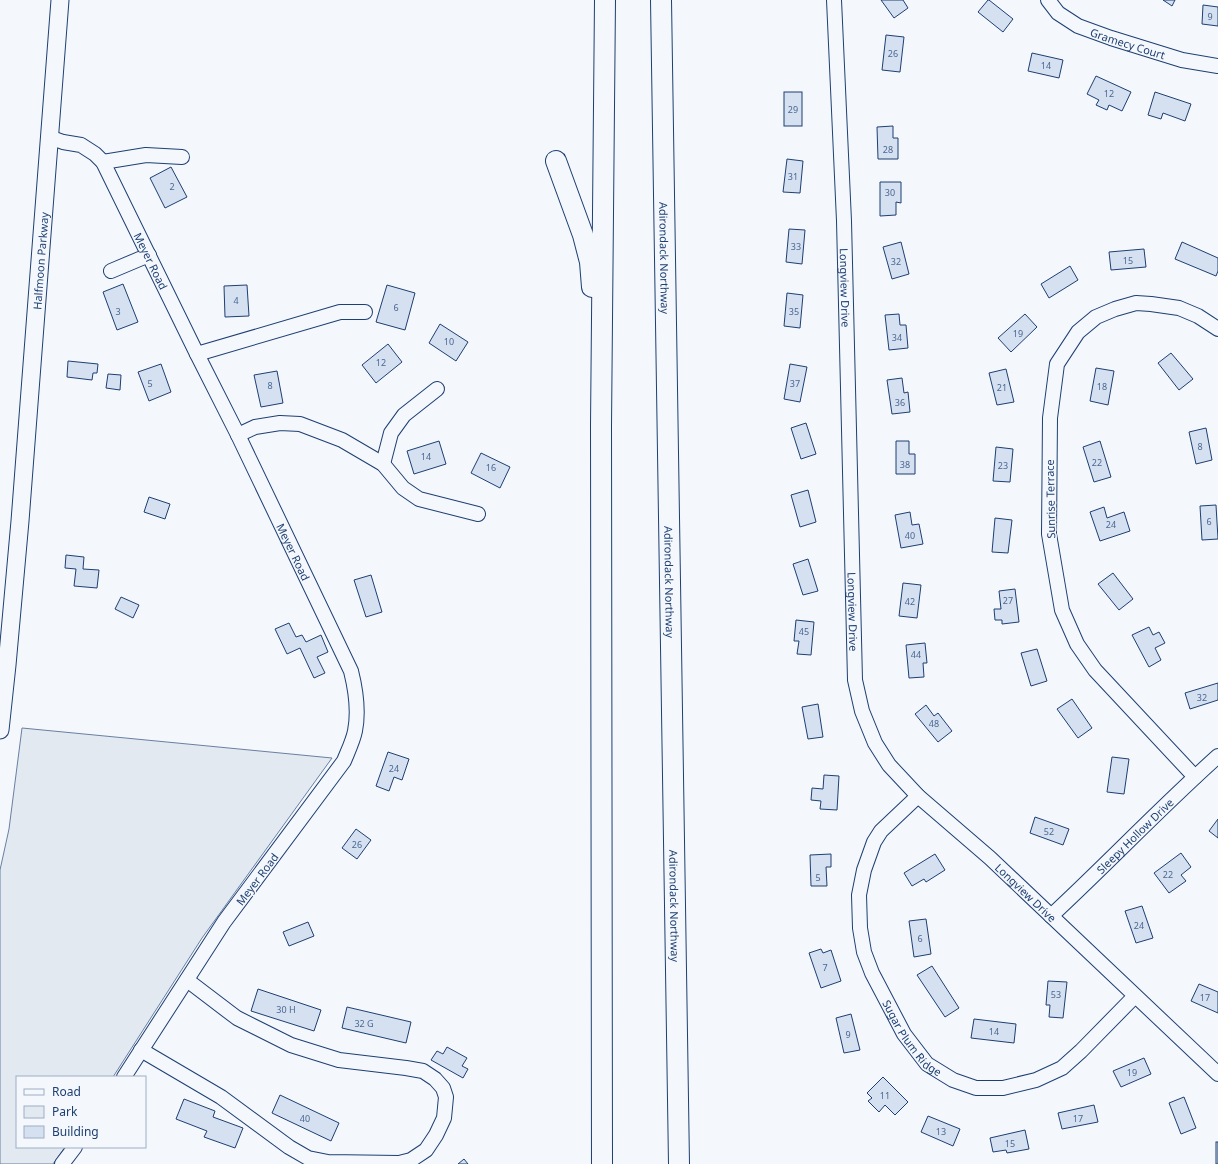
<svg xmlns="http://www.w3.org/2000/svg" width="1218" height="1164" viewBox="0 0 1218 1164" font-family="'Noto Sans',sans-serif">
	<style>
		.green { fill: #e3e9f0; stroke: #687fa3 }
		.building { fill: #d5e0f0; stroke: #1d3f73 }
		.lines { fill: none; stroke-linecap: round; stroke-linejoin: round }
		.minor-casing { stroke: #1d3f73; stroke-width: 16 }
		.major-casing { stroke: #1d3f73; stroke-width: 19 }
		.highway-casing { stroke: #1d3f73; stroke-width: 22 }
		.minor { stroke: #f4f7fb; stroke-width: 14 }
		.major { stroke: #f4f7fb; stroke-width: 17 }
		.highway { stroke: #f4f7fb; stroke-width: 20 }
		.labels { text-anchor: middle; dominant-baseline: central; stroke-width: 3; stroke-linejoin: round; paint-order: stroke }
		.number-label { font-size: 9px; fill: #4b6792 }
		.street-label { font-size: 11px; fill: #1d3f73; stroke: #f4f7fb }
	</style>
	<rect width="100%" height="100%" fill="#f4f7fb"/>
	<polygon class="green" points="22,728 332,758 202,938 113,1077 17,1077 17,1147 65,1147 53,1164 0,1164 0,870 9,829"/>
	<g class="building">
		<polygon points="881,0 903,0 908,8 894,18"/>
		<polygon points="988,0 989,0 1013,19 1003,32 978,12"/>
		<polygon points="1163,0 1175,0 1172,6"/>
		<polygon points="1203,5 1218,7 1218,26 1202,24"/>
		<polygon points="886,35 904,37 900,72 882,70"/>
		<polygon points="1032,53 1063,60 1059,78 1028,71"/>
		<polygon points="1096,76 1131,92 1122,111 1109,105 1107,110 1096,105 1099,100 1087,94"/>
		<rect x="784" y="92" width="18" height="34"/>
		<polygon points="1155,92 1191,104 1185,121 1163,113 1161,119 1148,115"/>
		<polygon points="893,126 893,138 898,138 898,159 878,159 877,127"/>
		<polygon points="787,159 803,161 800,193 783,192"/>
		<polygon points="171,167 187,197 165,208 150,178"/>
		<polygon points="880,182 901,182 901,203 896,202 896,215 880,216"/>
		<polygon points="789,229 805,230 802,264 786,262"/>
		<polygon points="901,242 909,274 892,279 883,247"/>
		<polygon points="1182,242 1218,258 1218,271 1216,276 1175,259"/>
		<polygon points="1144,249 1146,267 1111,270 1109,252"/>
		<polygon points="1070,266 1078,280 1049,298 1041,284"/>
		<polygon points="123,284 138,322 117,330 103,292"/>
		<polygon points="247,285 249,316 225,317 224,286"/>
		<polygon points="387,285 415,293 405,330 376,322"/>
		<polygon points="787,293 803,295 800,328 784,326"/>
		<polygon points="899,314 900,325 906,325 908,348 889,350 885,315"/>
		<polygon points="1025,314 1037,327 1011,352 998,338"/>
		<polygon points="440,324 468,342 456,361 429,343"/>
		<polygon points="388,344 402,362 376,383 362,365"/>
		<polygon points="1171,353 1193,379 1179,390 1158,363"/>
		<polygon points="68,361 98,364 97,373 93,373 92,380 67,377"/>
		<polygon points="161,364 171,392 149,401 138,372"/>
		<polygon points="790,364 807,367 800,402 784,399"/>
		<polygon points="1096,368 1114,371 1108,405 1090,401"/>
		<polygon points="1006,369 1014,402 997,405 989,373"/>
		<polygon points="277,371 283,403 261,407 254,375"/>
		<polygon points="108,374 121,375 120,390 106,388"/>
		<polygon points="902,378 904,393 908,392 910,412 892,414 887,380"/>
		<polygon points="806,423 816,454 801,459 791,428"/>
		<polygon points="1206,428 1212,460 1196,464 1189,432"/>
		<polygon points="439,441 446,464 414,474 407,451"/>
		<polygon points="896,441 909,441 909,454 915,454 915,474 896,474"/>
		<polygon points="1100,441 1111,477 1094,482 1083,447"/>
		<polygon points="996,447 1013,449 1010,482 993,481"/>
		<polygon points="481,453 510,467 500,488 471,473"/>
		<polygon points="808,490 816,522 800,527 791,495"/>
		<polygon points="149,497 170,504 165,519 144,512"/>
		<polygon points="1216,505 1218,539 1202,540 1200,506"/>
		<polygon points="1104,507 1107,518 1124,512 1130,531 1100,541 1090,512"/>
		<polygon points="910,512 912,525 919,524 923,544 901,548 895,515"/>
		<polygon points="995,518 1012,520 1008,553 992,552"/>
		<polygon points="66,555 84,557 83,569 99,570 97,588 74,586 76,569 65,568"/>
		<polygon points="808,559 818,591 803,595 793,564"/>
		<polygon points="1113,573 1133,599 1119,610 1098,584"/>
		<polygon points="371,575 382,612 366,617 354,580"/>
		<polygon points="903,583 921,585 917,618 899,616"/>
		<polygon points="1015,589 1019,622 1002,624 1002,620 995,620 994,609 1001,609 999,591"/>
		<polygon points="121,597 139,605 133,618 115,609"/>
		<polygon points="796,620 814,622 811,655 797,654 799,641 794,641"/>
		<polygon points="289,623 296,637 302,635 306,642 321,635 328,652 317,657 325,673 314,678 300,648 287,654 275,629"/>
		<polygon points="1149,627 1153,635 1159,632 1165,643 1155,648 1161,660 1149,667 1132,635"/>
		<polygon points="925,643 927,663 923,663 924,677 909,678 906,645"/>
		<polygon points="1037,649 1047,681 1031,686 1021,653"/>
		<polygon points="1218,683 1218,700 1190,709 1185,693"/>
		<polygon points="1072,699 1092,728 1078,738 1057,709"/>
		<polygon points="818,704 823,737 808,739 802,707"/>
		<polygon points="926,705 934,716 938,713 952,731 938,742 915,714"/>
		<polygon points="388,752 409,759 402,780 394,777 389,791 376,786"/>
		<polygon points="1112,757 1129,759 1124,794 1107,792"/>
		<polygon points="824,775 839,776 837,810 820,809 821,801 811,800 812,788 823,789"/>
		<polygon points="1035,817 1069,829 1063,845 1030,833"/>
		<polygon points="1218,819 1218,838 1209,831"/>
		<polygon points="356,829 371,840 357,859 342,848"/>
		<polygon points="1181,853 1191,867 1181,875 1186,881 1169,893 1154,873"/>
		<polygon points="831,854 831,867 826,867 827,886 811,886 810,855"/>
		<polygon points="935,854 945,870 926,882 924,879 912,886 904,873"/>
		<polygon points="1142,906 1153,938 1136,943 1125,911"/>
		<polygon points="926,919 931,954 914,957 909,921"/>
		<polygon points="308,922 314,936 289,946 283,932"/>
		<polygon points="821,949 823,953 831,950 841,981 821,988 809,953"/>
		<polygon points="932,966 959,1008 945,1017 917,975"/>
		<polygon points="1048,981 1067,982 1063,1018 1049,1017 1050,1005 1046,1005"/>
		<polygon points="1199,984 1218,992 1218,1013 1191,1001"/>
		<polygon points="258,989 321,1010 314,1031 251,1011"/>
		<polygon points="347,1007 411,1022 406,1043 342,1028"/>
		<polygon points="851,1014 860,1050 844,1053 836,1018"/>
		<polygon points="974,1019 1016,1024 1014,1043 971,1038"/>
		<polygon points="447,1047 467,1058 462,1066 468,1069 463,1078 431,1060 437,1051 443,1054"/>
		<polygon points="1144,1058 1151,1074 1121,1087 1113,1071"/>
		<polygon points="883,1077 908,1102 895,1115 885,1105 879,1112 868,1101 872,1098 867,1093"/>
		<polygon points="280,1095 339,1123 331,1141 272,1113"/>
		<polygon points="1184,1097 1196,1128 1181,1134 1169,1103"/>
		<polygon points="184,1099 215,1111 213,1117 243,1128 235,1148 204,1137 207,1131 176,1119"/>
		<polygon points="1094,1105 1098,1122 1062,1129 1058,1113"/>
		<polygon points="928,1116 960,1129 953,1146 921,1132"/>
		<polygon points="1025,1130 1029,1149 1007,1153 1006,1150 993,1152 990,1138"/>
		<rect x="1216" y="1142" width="2" height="22"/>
		<polygon points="464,1159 468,1164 458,1164"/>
	</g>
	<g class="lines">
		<defs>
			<g id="minor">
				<path id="s1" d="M834 0 844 221 855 680 862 711 875 743 889 765 918 796 990 858 1218 1074"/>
				<path id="s2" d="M1048 0 1058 13 1078 26 1111 38 1182 60 1218 66"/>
				<path id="s3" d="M49 137 63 142 81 145 95 154 103 162 197 354 238 435 351 671C356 691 359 711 355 731 353 741 348 751 344 761L224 922 124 1077"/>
				<polyline points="103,162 146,155 182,157"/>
				<polyline points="111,271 149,255"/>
				<polyline points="197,354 340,312 365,312"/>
				<polyline points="238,435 255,427 280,423 300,424 342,440 383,464 403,488 419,499 478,514"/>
				<polyline points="383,464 391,433 404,415 437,389"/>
				<polyline points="1195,777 1095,670 1077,644 1062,610 1049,534 1050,418 1057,364 1078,332 1096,317 1115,309 1136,303 1151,304 1179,308 1198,316 1218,329"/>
				<path id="s4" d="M918 796 881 831 874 842 864 870 859 895 860 928 864 952 872 973 904 1034 927 1064 953 1080 976 1088H1003L1036 1080 1062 1068 1081 1051 1135 996"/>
				<path id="s5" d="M1051 916C1108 863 1161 807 1218 756"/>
				<polyline points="141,1050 221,1097 289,1147 308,1158 328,1162 399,1163 411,1160 426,1150 436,1135 444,1118 446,1097 443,1088 435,1079 423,1071 406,1068 339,1060 291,1045 237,1018 187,980"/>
				<polyline points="62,1164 75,1147"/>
			</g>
			<g id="major">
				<path id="s6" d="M0 730 7 665 20 521 60 0"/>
			</g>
			<g id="highway">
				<path id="s7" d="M661 0 679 1164"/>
				<polyline points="556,161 583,235 590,262 592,287"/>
				<polyline points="602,1164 601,425 605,0"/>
			</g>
		</defs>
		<use href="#minor" class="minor-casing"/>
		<use href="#major" class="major-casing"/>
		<use href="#highway" class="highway-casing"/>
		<use href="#minor" class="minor"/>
		<use href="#major" class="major"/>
		<use href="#highway" class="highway"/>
	</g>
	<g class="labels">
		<g class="number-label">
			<text x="1210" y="16">9</text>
			<text x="893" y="53">26</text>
			<text x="1046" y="65">14</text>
			<text x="1109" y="93">12</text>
			<text x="793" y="109">29</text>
			<text x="888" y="149">28</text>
			<text x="793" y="176">31</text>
			<text x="172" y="186">2</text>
			<text x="890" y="192">30</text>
			<text x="796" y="246">33</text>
			<text x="1128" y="260">15</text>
			<text x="896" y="261">32</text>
			<text x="236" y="300">4</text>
			<text x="396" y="307">6</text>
			<text x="118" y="311">3</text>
			<text x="794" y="311">35</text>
			<text x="1018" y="333">19</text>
			<text x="897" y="337">34</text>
			<text x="449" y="341">10</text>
			<text x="381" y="362">12</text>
			<text x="150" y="383">5</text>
			<text x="795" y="383">37</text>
			<text x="270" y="385">8</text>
			<text x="1102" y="386">18</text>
			<text x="1002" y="387">21</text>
			<text x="900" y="402">36</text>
			<text x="1200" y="446">8</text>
			<text x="426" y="456">14</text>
			<text x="1097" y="462">22</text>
			<text x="905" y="464">38</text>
			<text x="1003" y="465">23</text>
			<text x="491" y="467">16</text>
			<text x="1209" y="521">6</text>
			<text x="1111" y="524">24</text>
			<text x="910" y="535">40</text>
			<text x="1008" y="600">27</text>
			<text x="910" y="601">42</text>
			<text x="804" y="631">45</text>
			<text x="916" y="654">44</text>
			<text x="1202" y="697">32</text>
			<text x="934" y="723">48</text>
			<text x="394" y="768">24</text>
			<text x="1049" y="831">52</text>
			<text x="357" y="844">26</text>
			<text x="1168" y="874">22</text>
			<text x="818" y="877">5</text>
			<text x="1139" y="925">24</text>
			<text x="920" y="938">6</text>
			<text x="825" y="967">7</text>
			<text x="1056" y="994">53</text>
			<text x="1205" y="997">17</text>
			<text x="286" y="1009">30 H</text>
			<text x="364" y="1023">32 G</text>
			<text x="994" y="1031">14</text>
			<text x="848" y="1034">9</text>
			<text x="1132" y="1072">19</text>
			<text x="885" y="1095">11</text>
			<text x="305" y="1118">40</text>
			<text x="1078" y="1118">17</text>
			<text x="941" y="1131">13</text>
			<text x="1010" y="1143">15</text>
		</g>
		<g class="street-label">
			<text stroke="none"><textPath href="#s2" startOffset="93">Gramecy Court</textPath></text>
			<text stroke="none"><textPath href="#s7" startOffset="258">Adirondack Northway</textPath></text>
			<text stroke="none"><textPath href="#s6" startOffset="471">Halfmoon Parkway</textPath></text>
			<text stroke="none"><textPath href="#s3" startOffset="171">Meyer Road</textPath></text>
			<text stroke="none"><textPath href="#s1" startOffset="288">Longview Drive</textPath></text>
			<text transform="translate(1050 499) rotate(-91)">Sunrise Terrace</text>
			<text stroke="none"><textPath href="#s3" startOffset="495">Meyer Road</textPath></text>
			<text stroke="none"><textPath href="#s7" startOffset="582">Adirondack Northway</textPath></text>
			<text stroke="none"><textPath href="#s1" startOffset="612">Longview Drive</textPath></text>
			<text stroke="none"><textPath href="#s5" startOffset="116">Sleepy Hollow Drive</textPath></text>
			<text transform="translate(257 879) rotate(-53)">Meyer Road</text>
			<text stroke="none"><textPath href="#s1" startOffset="960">Longview Drive</textPath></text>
			<text stroke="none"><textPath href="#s7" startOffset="906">Adirondack Northway</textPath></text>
			<text stroke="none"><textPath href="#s4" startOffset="276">Sugar Plum Ridge</textPath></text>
		</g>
	</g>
	<rect x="16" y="1076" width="130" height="72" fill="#f4f7fb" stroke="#9eadc5"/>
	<rect x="24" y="1089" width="20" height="6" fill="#f4f7fb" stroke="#9eadc5"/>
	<text x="52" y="1096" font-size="12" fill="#1d3f73">Road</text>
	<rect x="24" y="1106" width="20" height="12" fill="#e3e9f0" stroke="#9eadc5"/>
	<text x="52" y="1116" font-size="12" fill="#1d3f73">Park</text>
	<rect x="24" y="1126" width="20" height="12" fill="#d5e0f0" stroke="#9eadc5"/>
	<text x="52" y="1136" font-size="12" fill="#1d3f73">Building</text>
</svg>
